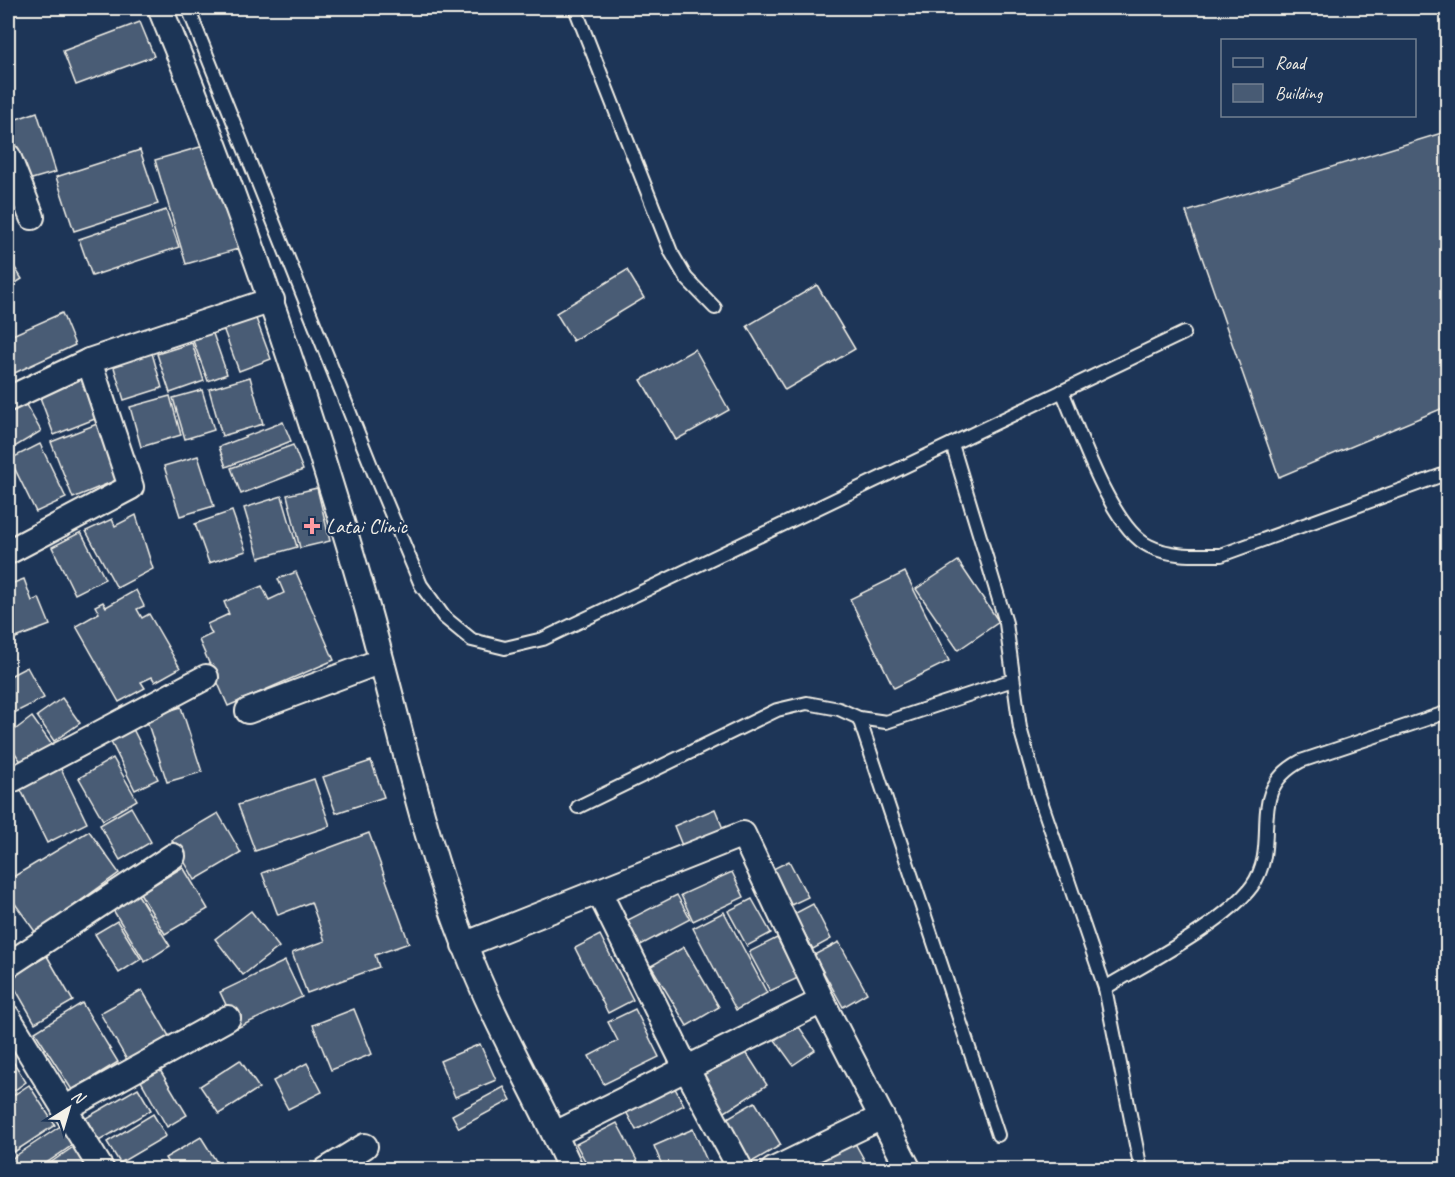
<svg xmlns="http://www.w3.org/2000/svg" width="1455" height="1177" viewBox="0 0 1455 1177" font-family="Caveat,sans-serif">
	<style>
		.building { fill: #485b74; stroke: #f4f1e8; stroke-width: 1.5 }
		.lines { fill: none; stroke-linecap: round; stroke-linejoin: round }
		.lane-casing { stroke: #f4f1e8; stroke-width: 16 }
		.street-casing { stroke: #f4f1e8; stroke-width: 28 }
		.lane { stroke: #1d3557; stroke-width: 12 }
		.street { stroke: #1d3557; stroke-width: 24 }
		.poi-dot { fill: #ff9aa2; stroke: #1d3557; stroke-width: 2 }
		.labels { text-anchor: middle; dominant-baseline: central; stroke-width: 4.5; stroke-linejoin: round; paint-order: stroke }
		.poi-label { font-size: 21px; fill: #f4f1e8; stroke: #1d3557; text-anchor: start }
	</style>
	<rect width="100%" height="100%" fill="#1d3557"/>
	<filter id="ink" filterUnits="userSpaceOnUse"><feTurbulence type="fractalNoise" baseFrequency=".0167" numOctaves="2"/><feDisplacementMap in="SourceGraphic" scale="12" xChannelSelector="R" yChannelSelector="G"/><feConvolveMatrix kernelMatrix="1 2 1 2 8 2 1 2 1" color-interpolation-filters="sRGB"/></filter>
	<g filter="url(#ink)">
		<g class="building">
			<polygon points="140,22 154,56 76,85 63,51"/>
			<polygon points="37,112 56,172 25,181 8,122"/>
			<polygon points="1448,131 1448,406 1279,477 1186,212"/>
			<polygon points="207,145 238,249 186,264 155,160"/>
			<polygon points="140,150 158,204 74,231 56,177"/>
			<polygon points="166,210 179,247 92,276 79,239"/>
			<polygon points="8,257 22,279 8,288"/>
			<polygon points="627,270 644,298 573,341 556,313"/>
			<polygon points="817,285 855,349 785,390 747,326"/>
			<polygon points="62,313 75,345 8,376 8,337"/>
			<polygon points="255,316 271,359 239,371 223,328"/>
			<polygon points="209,322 227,374 208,381 189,330"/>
			<polygon points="192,343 204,381 170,393 157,354"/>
			<polygon points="695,349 729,410 676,440 641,380"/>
			<polygon points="152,353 162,388 124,400 113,364"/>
			<polygon points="87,370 105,415 54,435 38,392"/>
			<polygon points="250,377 263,424 222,436 209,389"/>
			<polygon points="202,390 214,430 185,439 173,398"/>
			<polygon points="170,396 181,435 141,447 130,407"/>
			<polygon points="22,398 41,431 8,451 8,405"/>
			<polygon points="102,422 124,477 73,498 51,442"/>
			<polygon points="283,422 291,441 226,467 219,447"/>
			<polygon points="40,444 66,498 36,512 10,459"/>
			<polygon points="293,445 303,470 241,494 231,468"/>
			<polygon points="198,456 214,506 180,516 164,466"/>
			<polygon points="317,488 330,541 300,548 287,495"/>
			<polygon points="282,496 297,547 259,558 244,508"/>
			<polygon points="232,511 246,551 209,563 195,524"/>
			<polygon points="136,515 153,569 117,588 86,531 112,519 115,526"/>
			<polygon points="81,532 105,579 75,594 52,547"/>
			<polygon points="958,561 999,622 958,650 916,589"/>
			<polygon points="296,572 334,660 228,706 199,640 212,634 207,624 229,614 224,602 262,586 269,600 284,593 278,579"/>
			<polygon points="905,572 949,661 894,688 850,599"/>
			<polygon points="24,579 32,601 39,598 50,625 8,641 8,585"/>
			<polygon points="136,590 144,606 137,609 142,618 149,614 180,668 155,682 152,677 141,682 145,688 119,702 76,626 99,613 95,606 103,602 106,607"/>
			<polygon points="27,667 44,698 14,713 8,701 8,677"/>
			<polygon points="62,698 80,723 54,741 37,716"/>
			<polygon points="181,707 202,772 167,782 146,718"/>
			<polygon points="32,717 52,745 24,766 8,743 8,735"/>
			<polygon points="130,723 158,779 135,790 107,734"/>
			<polygon points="113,758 137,800 103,820 79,778"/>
			<polygon points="371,761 384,797 336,813 323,777"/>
			<polygon points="59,765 87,823 47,843 18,784"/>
			<polygon points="314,779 330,826 255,851 238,805"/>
			<polygon points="131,807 151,842 120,860 100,825"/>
			<polygon points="715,809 724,831 683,848 674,826"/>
			<polygon points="218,813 241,853 195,880 172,840"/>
			<polygon points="89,831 119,873 36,933 8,894 8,880"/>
			<polygon points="369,833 409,943 375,955 379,967 307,993 292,953 325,941 311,902 278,915 262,873"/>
			<polygon points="789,861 808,897 791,905 773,869"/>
			<polygon points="183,867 208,909 165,934 140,893"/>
			<polygon points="732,872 744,897 693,921 681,895"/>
			<polygon points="135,890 170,946 145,962 110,905"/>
			<polygon points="677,895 690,919 635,948 622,923"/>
			<polygon points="752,899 771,933 747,946 728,911"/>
			<polygon points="813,904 831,939 813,949 794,914"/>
			<polygon points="251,911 279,947 243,975 215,939"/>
			<polygon points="724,912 767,993 736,1010 693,928"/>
			<polygon points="117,921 141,959 119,973 95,934"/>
			<polygon points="600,935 633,1000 608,1013 575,948"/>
			<polygon points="777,938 798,978 770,991 749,952"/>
			<polygon points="839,942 867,993 843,1007 814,955"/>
			<polygon points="684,947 719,1007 687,1026 651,966"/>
			<polygon points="47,956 73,1001 35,1023 9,978"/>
			<polygon points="285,961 302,997 237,1028 220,992"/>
			<polygon points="142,990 169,1036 127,1060 100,1013"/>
			<polygon points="82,1003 118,1062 72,1090 35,1032"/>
			<polygon points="354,1009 372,1054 331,1070 313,1025"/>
			<polygon points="635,1009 659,1057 604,1084 589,1056 618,1041 608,1022"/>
			<polygon points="797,1024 815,1050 793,1065 775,1040"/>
			<polygon points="480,1044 496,1080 455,1097 440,1061"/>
			<polygon points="742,1046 767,1085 722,1114 697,1075"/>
			<polygon points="240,1060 259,1088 219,1114 200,1086"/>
			<polygon points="14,1063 26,1082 8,1095 8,1067"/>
			<polygon points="307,1063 322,1092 288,1109 273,1081"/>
			<polygon points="160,1070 187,1115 167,1127 141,1081"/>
			<polygon points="671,1081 684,1105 636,1130 623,1106"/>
			<polygon points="29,1085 55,1125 8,1156 8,1099"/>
			<polygon points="504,1087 511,1100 459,1128 452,1115"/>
			<polygon points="138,1088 151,1110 99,1141 86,1118"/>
			<polygon points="755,1102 781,1145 750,1163 724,1120"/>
			<polygon points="153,1114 166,1136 120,1163 107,1142"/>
			<polygon points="617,1123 642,1170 590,1170 576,1144"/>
			<polygon points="62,1125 74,1144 36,1170 11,1170 8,1161"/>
			<polygon points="693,1129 711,1170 664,1170 654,1146"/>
			<polygon points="201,1137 216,1161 202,1170 172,1170 165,1158"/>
			<polygon points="852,1138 870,1170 816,1170 811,1160"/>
			<polygon points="76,1145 88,1170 40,1170"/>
		</g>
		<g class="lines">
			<defs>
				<g id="lane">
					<polyline points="188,8 374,473 421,585 444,617 472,640 505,648 543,639 1184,333"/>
					<polyline points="575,8 671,252 686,278 715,308"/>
					<path d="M1062 391C1079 430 1111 528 1149 546 1171 557 1197 555 1221 555L1448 473"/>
					<polyline points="952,444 1006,623 1020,728 1039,795 1105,988 1141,1170"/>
					<polyline points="859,718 998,1135"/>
					<polyline points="578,807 777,710 807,703 839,709 859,718 886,722 1013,680"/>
					<path d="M1105 988C1146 963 1225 923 1252 886 1283 842 1243 792 1301 761L1448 712"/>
				</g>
				<g id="street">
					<path d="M160 8C240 201 307 399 365 600 398 715 421 833 465 945 494 1023 537 1094 571 1170"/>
					<polyline points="8,156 32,217"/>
					<polyline points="8,399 89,361 272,300"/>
					<polyline points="8,552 131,487 89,361"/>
					<polyline points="248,711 381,661"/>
					<polyline points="8,782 206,677"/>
					<polyline points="599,892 687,1070 741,1170"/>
					<polyline points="464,945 743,834 822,1001 909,1170"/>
					<polyline points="8,965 173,856"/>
					<polyline points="8,1017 102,1170"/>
					<polyline points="64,1109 228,1018"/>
					<polyline points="555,1134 822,1001"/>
					<polyline points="326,1170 365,1146"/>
					<polyline points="773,1170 882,1117"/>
				</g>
			</defs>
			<use href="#lane" class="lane-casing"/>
			<use href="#street" class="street-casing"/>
			<use href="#lane" class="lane"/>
			<use href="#street" class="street"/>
		</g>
	</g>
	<path class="poi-dot" d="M309 517h6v6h6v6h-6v6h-6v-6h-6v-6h6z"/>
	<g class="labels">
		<g class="poi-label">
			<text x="326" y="526">Latai Clinic</text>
		</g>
	</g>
	<rect width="1455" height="1177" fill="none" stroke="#1d3557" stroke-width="30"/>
	<rect x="15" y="15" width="1425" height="1147" fill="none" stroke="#f4f1e8" stroke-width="2" filter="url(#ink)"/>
	<rect x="1221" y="39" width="195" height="78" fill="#1d3557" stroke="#738091" stroke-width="1.5"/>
	<rect x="1233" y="58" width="30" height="9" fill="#1d3557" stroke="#738091" stroke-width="1.5"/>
	<text x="1275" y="69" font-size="18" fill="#f4f1e8">Road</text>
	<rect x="1233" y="84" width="30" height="18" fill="#485b74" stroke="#738091" stroke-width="1.5"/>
	<text x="1275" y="99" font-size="18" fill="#f4f1e8">Building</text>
	<g transform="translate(69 1108) rotate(37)" stroke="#1d3557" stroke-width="4.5" paint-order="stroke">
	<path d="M0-4.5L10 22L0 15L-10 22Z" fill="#f4f1e8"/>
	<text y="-9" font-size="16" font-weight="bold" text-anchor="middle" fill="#f4f1e8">N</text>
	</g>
</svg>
